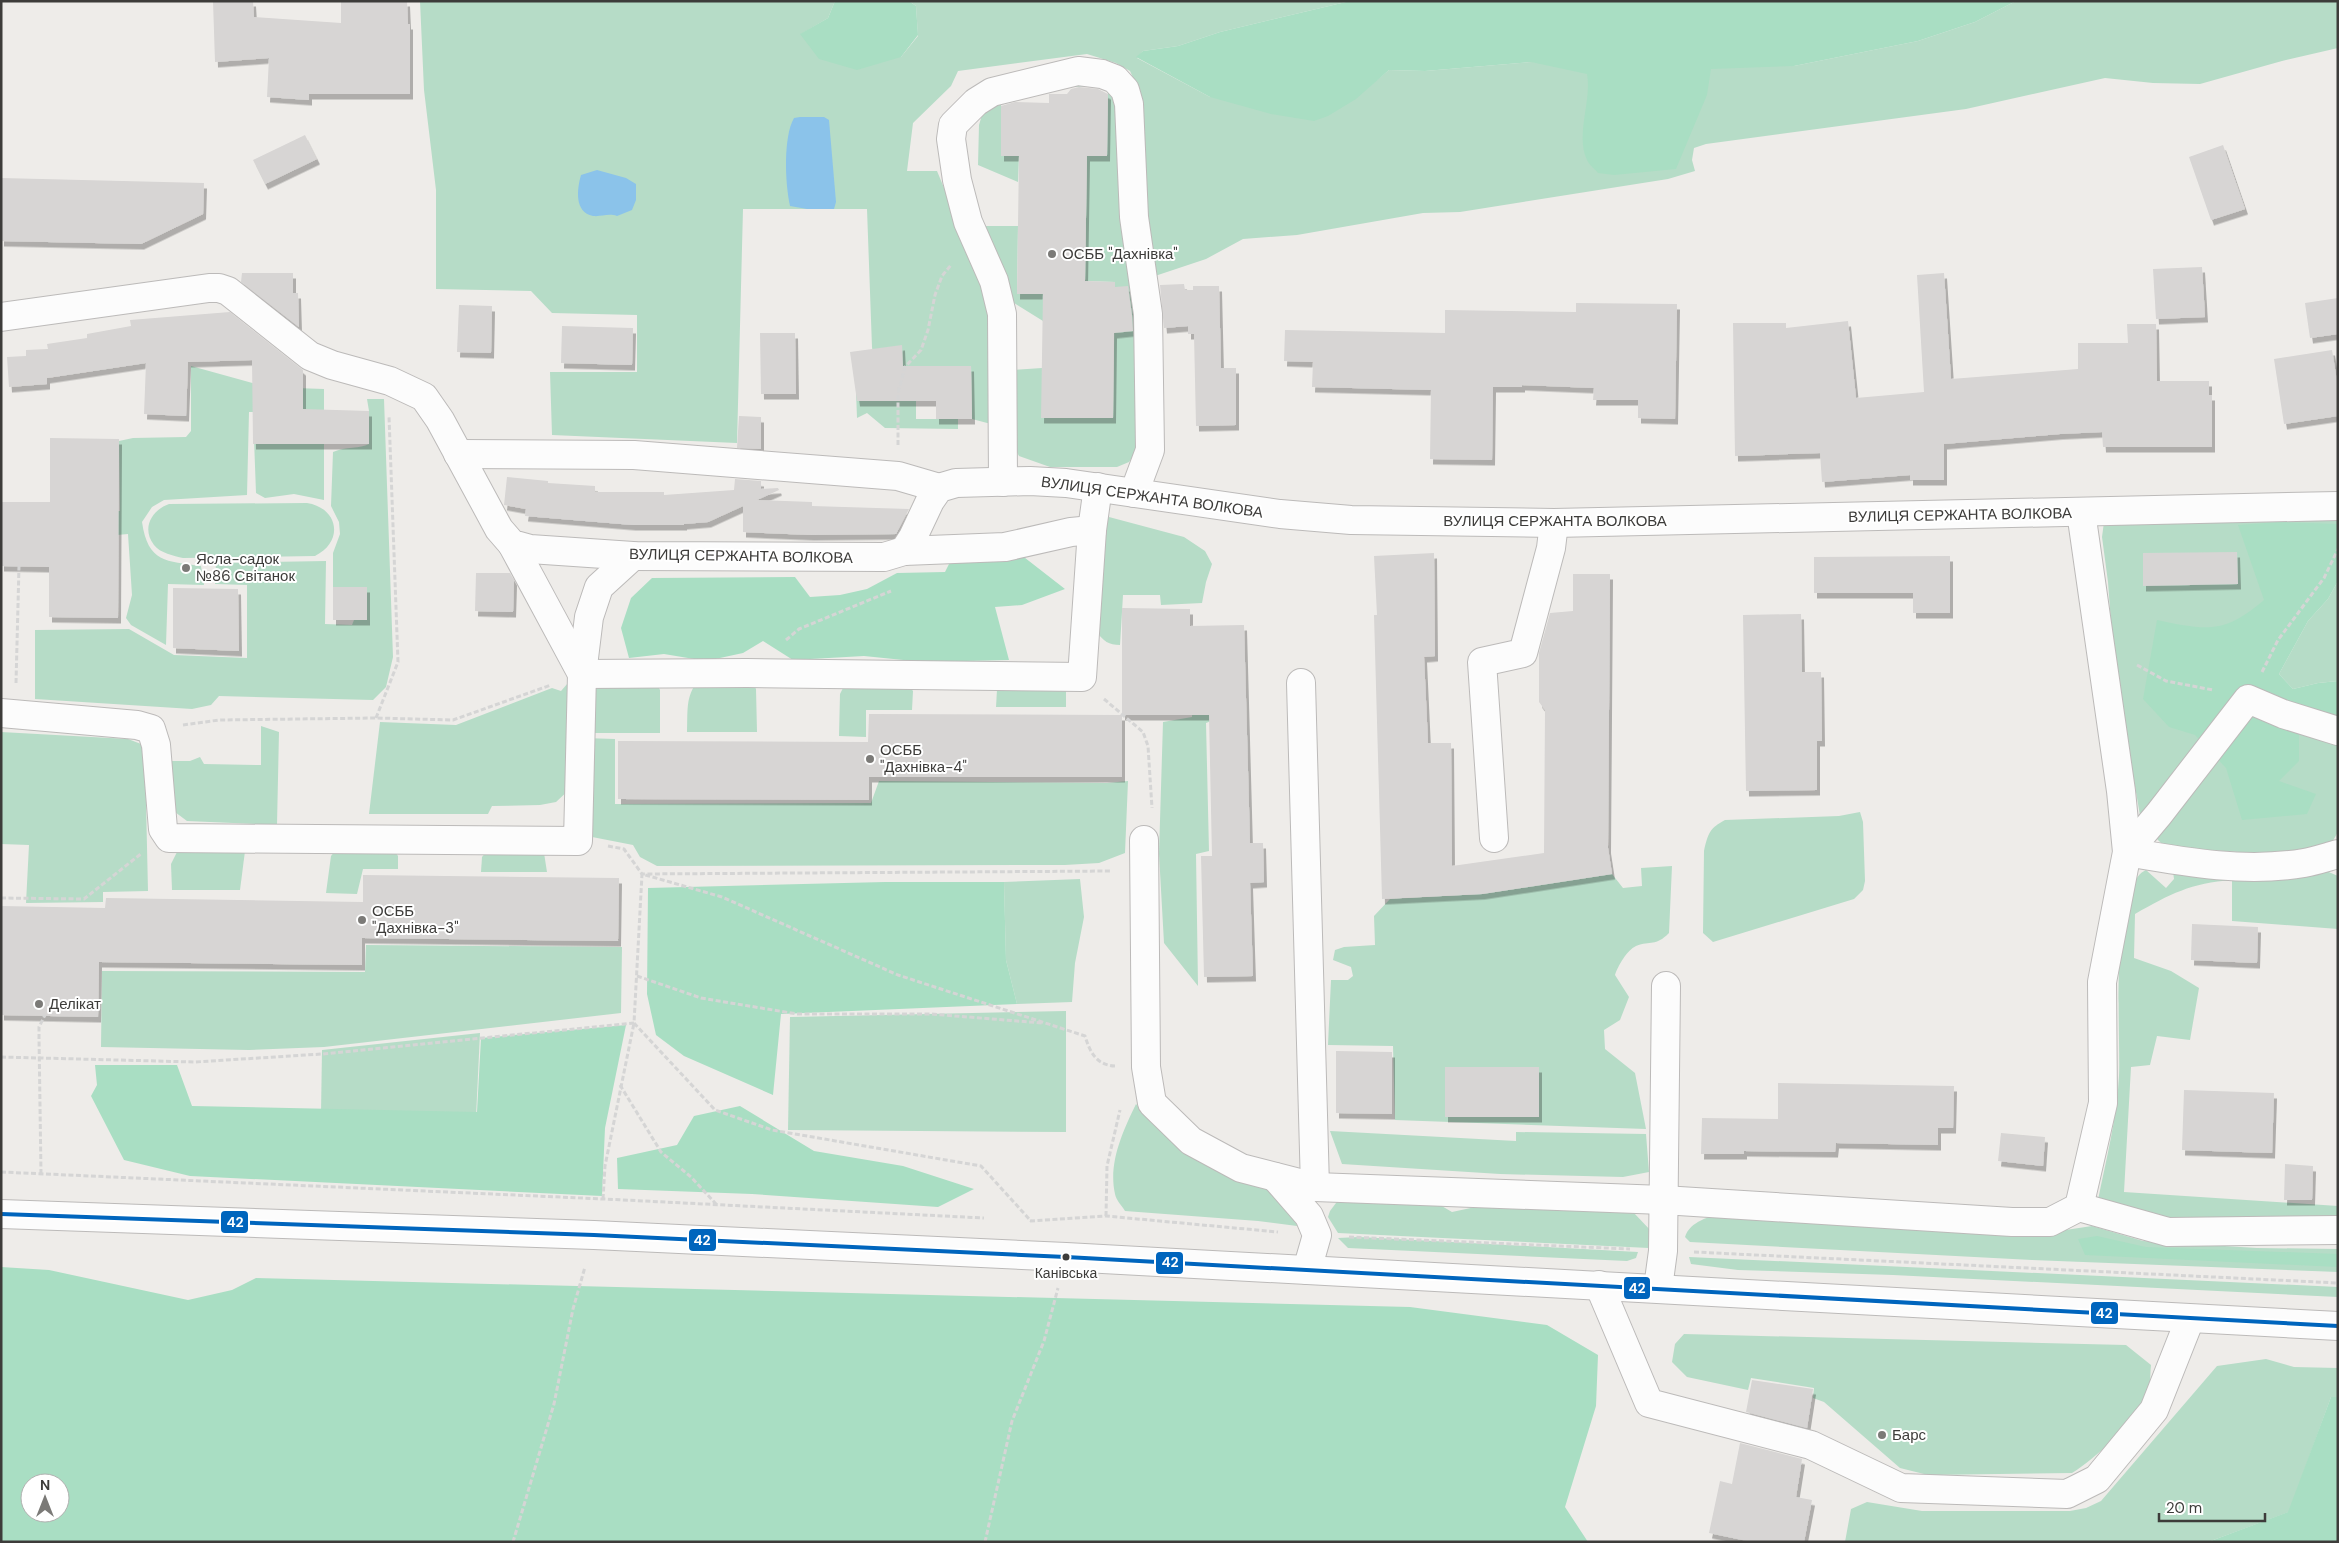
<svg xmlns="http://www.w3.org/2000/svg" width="2339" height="1543" viewBox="0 0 2339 1543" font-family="'DM Sans',sans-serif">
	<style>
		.green { fill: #b6dcc7 }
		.forest { fill: #a9dec3; fill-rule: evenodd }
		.water { fill: #8bc3ea }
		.building { fill: #d7d5d4; filter: url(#shadow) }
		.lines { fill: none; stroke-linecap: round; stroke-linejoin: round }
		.minor-casing { stroke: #bcbab9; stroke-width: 30 }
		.major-casing { stroke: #bcbab9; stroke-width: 30 }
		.path { stroke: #d5d5d5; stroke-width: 3; stroke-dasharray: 5 2.5; stroke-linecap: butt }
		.minor { stroke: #fcfcfc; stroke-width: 28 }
		.major { stroke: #fcfcfc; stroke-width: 28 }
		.bus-1-casing { stroke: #fff; stroke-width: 8 }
		.bus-1 { stroke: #0065bd; stroke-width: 4 }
		.poi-dot { fill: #7b7a77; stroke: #fff; stroke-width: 2 }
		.bus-dot { fill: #3d3c3a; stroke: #fff; stroke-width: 2 }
		.labels { text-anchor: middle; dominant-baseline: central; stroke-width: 4; stroke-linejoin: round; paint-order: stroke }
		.bus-label { font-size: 14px; fill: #3d3c3a; stroke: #fff }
		.poi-label { font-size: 15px; fill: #3d3c3a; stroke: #fff; text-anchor: start }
		.street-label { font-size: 15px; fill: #3d3c3a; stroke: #fff }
		.line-badge { stroke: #fff; stroke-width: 2 }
		.badge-label { font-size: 14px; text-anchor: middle; font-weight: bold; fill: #fff }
	</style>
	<defs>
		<filter id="shadow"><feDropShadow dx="3" dy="5.5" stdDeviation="0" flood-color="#0004"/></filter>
	</defs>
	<rect width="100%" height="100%" fill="#eeece9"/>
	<g class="green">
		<polygon points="420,1 835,1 828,18 801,34 901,57 918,36 916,6 909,1 1350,1 1220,32 1178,46 1143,51 1137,58 1210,97 1377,80 1389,70 1425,71 1531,62 1794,66 1918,41 1975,22 2016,1 2338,1 2338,48 2282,61 2200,84 2153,83 2105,78 1966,109 1706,144 1694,148 1692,160 1695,171 1668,179 1460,212 1423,213 1297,235 1243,239 1206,259 1152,277 1138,88 1130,71 1116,63 1087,54 958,71 951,86 913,123 907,171 937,171 983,282 989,307 991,424 972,419 971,366 912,366 911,401 916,401 916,419 958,419 958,429 885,428 867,413 857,418 856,391 877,388 872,347 867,209 743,209 737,443 552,435 550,372 637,372 637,315 552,313 531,291 436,289 436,190 424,90"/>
		<polygon points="1080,73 1110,80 1119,93 1127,206 1142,336 1141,431 1135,453 1129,462 1117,467 1050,467 1019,456 1011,441 1013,370 1042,368 1042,418 1113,418 1115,282 1085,281 1087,156 1107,156 1108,85 1072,87 1072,75"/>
		<polygon points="1001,102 1001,156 1019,156 1018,182 978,165 979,125 982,115"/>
		<polygon points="979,226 1018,226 1017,293 1043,294 1043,321 1011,301"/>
		<path d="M191 366 267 387 324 389V500L294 494 265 498 256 493 253 412H249L247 495 164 500 152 507 142 522C148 563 166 561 201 566L204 585 168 584 166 645 131 625 126 618 132 595 128 534 117 535 67 511H120L119 441 133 438 186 437 191 431Z"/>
		<path d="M367 399H384L393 657 386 687 373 700 219 696 211 705 192 709 35 699V630L129 629 174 655 247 658V585L215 584 216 563 326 561 325 624 352 625 367 587H333V553L340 534 339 522 331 506 333 452C346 446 360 449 369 444V411Z"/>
		<path d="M307 503C339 508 344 542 315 556L183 558C174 556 160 553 154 545 141 528 152 510 169 504Z"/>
		<path d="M1109 517 1184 537 1205 551 1212 564 1206 582 1202 603 1161 605 1160 595H1123L1120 645C1109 645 1103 641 1097 632L1105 519Z"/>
		<polygon points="2338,519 2338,534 2142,827 2114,664 2108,582 2102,537 2104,522"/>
		<polygon points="2338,581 2338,681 2318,683 2293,689 2279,674 2308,621 2328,599"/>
		<polygon points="1195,634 1214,720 1206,723 1209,851 1196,854 1198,986 1164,943 1159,854 1163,722 1192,717"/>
		<polygon points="612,678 655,680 660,690 660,733 590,733 595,690"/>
		<path d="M751 679 756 689 757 732H687C688 713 685 696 698 681Z"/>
		<polygon points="902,679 913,691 912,710 866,710 866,737 839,736 840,694 844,686"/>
		<polygon points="1002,682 1066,687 1066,707 996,707 997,690"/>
		<polygon points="568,683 574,700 571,788 556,802 540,805 492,806 488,814 369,814 380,722 456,725 552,688 561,691"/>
		<polygon points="2249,719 2338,739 2338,832 2331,844 2284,855 2165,847 2157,839 2159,822"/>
		<polygon points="261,726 279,732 277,825 187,821 175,812 166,761 190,761 200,757 204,764 261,765"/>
		<polygon points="1,732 128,739 141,744 145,758 148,891 103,892 103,902 26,903 29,845 1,844"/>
		<polygon points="584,738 615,739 615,804 871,803 879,781 1107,783 1128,781 1125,853 1099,863 1065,865 657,866 640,857 633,845 587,836"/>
		<path d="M1860 812 1863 822 1865 881 1863 890 1854 899 1713 942 1703 933 1704 851C1708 833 1710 828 1725 820L1839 816Z"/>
		<polygon points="393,849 398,856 398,869 363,869 357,894 326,893 331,856 336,850"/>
		<polygon points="178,850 245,851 240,890 172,890 171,864"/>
		<polygon points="487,851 544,853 547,872 481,872 482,857"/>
		<path d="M1672 866 1669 933C1655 947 1651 940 1636 946 1627 950 1618 966 1615 975L1629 997 1620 1020 1604 1030 1605 1049 1635 1073 1646 1129 1395 1120 1393 1046 1328 1045 1331 980H1348L1353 976 1351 967 1333 960 1335 950 1344 947 1375 945 1374 916 1390 899 1482 894 1612 874 1623 888 1642 886 1641 868Z"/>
		<path d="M2317 867 2338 876V929L2232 921V880C2191 883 2170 894 2135 914L2134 958 2171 971 2199 988 2190 1040 2157 1036 2150 1065 2131 1067 2124 1192 2338 1206V1219L2167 1222 2098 1200C2106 1160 2117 1118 2119 1076 2121 1038 2109 886 2146 870L2166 888 2174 879 2173 871Z"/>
		<polygon points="1080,879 1084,917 1075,963 1072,1002 1017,1004 1006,960 1004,882"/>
		<polygon points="366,945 622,947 621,1013 324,1047 249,1050 101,1047 102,971 365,972"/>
		<polygon points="1066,1011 1066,1132 788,1130 790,1017"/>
		<polygon points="480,1033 476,1117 321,1113 322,1050"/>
		<path d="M1136 1104 1154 1125 1180 1145 1281 1194 1295 1213 1297 1226 1258 1221 1125 1211C1122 1206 1116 1200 1115 1194 1108 1163 1123 1131 1136 1104Z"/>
		<polygon points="1330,1131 1516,1141 1516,1132 1646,1134 1649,1172 1623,1177 1500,1174 1342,1164"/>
		<polygon points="1342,1195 1440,1205 1452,1212 1480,1206 1612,1205 1634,1213 1652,1232 1649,1248 1338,1233 1328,1217 1330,1211"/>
		<path d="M1723 1212 2059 1231 2092 1226 2143 1241 2257 1248 2338 1249V1272L2032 1260 1690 1242 1685 1237C1690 1221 1710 1217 1723 1212Z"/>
		<polygon points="1359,1237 1638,1252 1636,1258 1627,1261 1348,1248 1338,1238"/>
		<polygon points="1689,1257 2338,1287 2338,1297 1893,1275 1738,1270 1691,1264"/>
		<path d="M1684 1334 2126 1345 2151 1365C2150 1373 2151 1384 2148 1392 2137 1419 2097 1458 2072 1473L1928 1475 1900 1468 1824 1402 1813 1398 1814 1388 1751 1378 1748 1390 1687 1377 1672 1362 1675 1344Z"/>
		<polygon points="2266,1359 2294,1367 2338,1368 2338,1397 2331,1397 2289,1512 2208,1542 1845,1542 1851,1509 1867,1502 1922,1511 2070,1511 2086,1508 2101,1501 2217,1366"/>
	</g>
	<g class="forest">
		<polygon points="835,1 909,1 916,6 918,35 901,57 857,70 819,59 800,34 828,18"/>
		<path d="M1350 1H2016L1975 22 1918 41 1794 66 1711 69 1707 95 1676 169 1614 175 1598 173C1595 169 1589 165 1587 160 1575 135 1592 101 1587 74L1531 62 1425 71 1389 70 1356 99 1328 116 1314 121 1271 114 1210 97 1136 57 1143 51 1178 46 1220 32Z"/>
		<path d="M2279 522 2338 524V581L2328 599 2308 621 2279 674 2293 689 2318 683 2338 681V718L2299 731V761L2279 781 2316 794 2307 814 2242 820 2226 768 2195 735 2169 727 2143 699 2157 620C2206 630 2223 635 2264 600L2238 525Z"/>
		<polygon points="961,540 1020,554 1065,589 1022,605 995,607 1009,660 923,662 864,656 793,660 763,641 743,653 706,661 664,654 629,658 621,628 631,598 652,578 795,577 810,597 840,595 867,589 897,573 945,572"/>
		<polygon points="885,882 1004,882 1006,960 1017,1004 781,1014 773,1095 684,1056 656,1035 647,994 648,888"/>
		<polygon points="626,1025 605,1128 602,1196 190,1176 124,1160 91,1096 97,1085 95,1065 177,1065 192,1106 477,1112 481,1038"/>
		<polygon points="740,1106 814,1151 903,1166 974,1189 938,1207 752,1194 618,1189 617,1158 677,1145 694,1116"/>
		<polygon points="2097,1236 2146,1247 2338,1254 2338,1267 2085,1255 2078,1239"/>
		<path d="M1 1267 49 1270 188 1300 232 1290 256 1278 1410 1307 1547 1325 1598 1355 1596 1406 1565 1507 1588 1542H1ZM30 1483H60V1513H30Z"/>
		<polygon points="2331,1397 2338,1397 2338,1542 2208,1542 2288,1512"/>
	</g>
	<g class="water">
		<path d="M800 117H824L829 120 836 202 834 209H807L790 206C785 184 783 137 794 118Z"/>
		<path d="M597 170 626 178 636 184V200L632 210 617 216C608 213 601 217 593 216 574 212 577 189 581 175Z"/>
	</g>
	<g class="building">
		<polygon points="213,1 253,1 254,17 341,23 341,1 407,1 408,24 410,24 410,94 309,94 309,100 267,97 269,58 215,62"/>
		<polygon points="1079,87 1098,89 1108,94 1107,156 1087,156 1085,281 1115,282 1115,287 1128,286 1132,315 1133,331 1114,333 1113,418 1041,418 1043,294 1017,294 1019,156 1001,156 1001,106 1015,102 1049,103 1049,94 1067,94 1071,89"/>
		<polygon points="305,135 317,159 265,184 253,160"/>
		<polygon points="2223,145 2245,209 2211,220 2189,157"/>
		<polygon points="1,178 204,183 203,214 141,244 1,241"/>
		<polygon points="2202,267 2205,317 2156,319 2153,269"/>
		<polygon points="242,273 293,273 293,293 298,293 299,327 241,282"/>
		<polygon points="1944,273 1951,379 2078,369 2078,343 2128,343 2127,324 2156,324 2157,381 2209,381 2209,395 2212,395 2212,447 2103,447 2102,432 2060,434 1944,444 1944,480 1910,480 1910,475 1822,482 1820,453 1735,456 1733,323 1786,323 1786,328 1848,321 1856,398 1924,392 1917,275"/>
		<polygon points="1184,284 1185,290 1193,290 1193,286 1219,286 1221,368 1236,368 1236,425 1196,426 1194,334 1188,334 1188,326 1164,328 1160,285"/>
		<polygon points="2338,298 2338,334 2310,338 2305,303"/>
		<polygon points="1576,303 1677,304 1675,419 1638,418 1638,400 1593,400 1594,388 1522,385 1522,387 1493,387 1492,460 1430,459 1431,390 1312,387 1313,362 1284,361 1285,330 1445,333 1445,310 1576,312"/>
		<polygon points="459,305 492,306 491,353 457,352"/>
		<polygon points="230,312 303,370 303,409 369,411 369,444 253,444 252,360 188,362 186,416 144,414 146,363 47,378 47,384 9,387 7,357 26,356 26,350 48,349 47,344 87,338 87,334 131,326 130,320"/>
		<polygon points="562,326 633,328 632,365 561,363"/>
		<polygon points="760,333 795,333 796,394 761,394"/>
		<polygon points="902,345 903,366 971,366 972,419 936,419 936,401 857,401 850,352"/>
		<polygon points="2332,350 2338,388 2338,416 2284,424 2274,359"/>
		<polygon points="739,416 761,417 761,449 737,448"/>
		<polygon points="50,438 119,439 118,618 49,617 49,567 1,566 1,502 50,502"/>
		<polygon points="507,477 548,481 548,483 595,486 595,492 664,492 664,495 734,490 735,479 761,481 761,489 778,488 779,490 757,500 812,502 812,506 909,509 896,534 811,535 743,532 743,506 708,522 684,524 684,525 633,525 525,516 526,509 504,505"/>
		<polygon points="2237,552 2238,584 2143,586 2143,553"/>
		<polygon points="1434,553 1435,656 1424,657 1428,743 1451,743 1452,866 1544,853 1545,710 1539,702 1539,653 1550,613 1573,611 1573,574 1610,574 1608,848 1612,874 1482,894 1382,899 1374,615 1377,615 1374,556"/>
		<polygon points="1950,556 1950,613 1913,613 1913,593 1814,593 1814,557"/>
		<polygon points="476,573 510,573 514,580 513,612 475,611"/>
		<rect x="333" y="587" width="34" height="33"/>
		<polygon points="173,588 238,589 239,651 173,648"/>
		<polygon points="1122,608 1190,609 1190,626 1244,625 1250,843 1263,843 1264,882 1250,883 1253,976 1204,977 1201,856 1212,856 1209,715 1122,715"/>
		<polygon points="1801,614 1802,672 1821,672 1822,741 1817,741 1817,790 1746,791 1743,615"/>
		<polygon points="869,714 1122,715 1122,777 869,777 869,800 618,799 618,741 868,742"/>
		<polygon points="363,875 619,878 618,941 362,938 362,965 99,962 98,1017 1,1015 1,906 105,908 106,898 363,902"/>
		<polygon points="2192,924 2258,927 2257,963 2191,960"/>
		<polygon points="1336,1051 1392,1052 1392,1114 1336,1113"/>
		<rect x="1445" y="1067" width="94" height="50"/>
		<polygon points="1778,1083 1954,1086 1953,1128 1938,1128 1938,1145 1836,1143 1835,1152 1744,1151 1744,1154 1701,1154 1702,1118 1778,1119"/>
		<polygon points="2184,1090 2274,1093 2272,1153 2182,1150"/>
		<polygon points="2001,1133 2045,1137 2043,1166 1998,1161"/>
		<polygon points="2285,1164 2313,1166 2312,1200 2284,1200"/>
		<polygon points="1752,1380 1813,1389 1807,1428 1746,1412"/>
		<polygon points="1740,1443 1802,1459 1796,1497 1812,1500 1804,1542 1752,1542 1709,1533 1720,1481 1732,1484"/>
	</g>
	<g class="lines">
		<defs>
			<g id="minor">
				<polyline points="1,317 209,288 219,288 228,291 310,356 332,365 390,381 424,397 440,420 499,529 512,544 530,549 633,556 884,557 904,551 913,537 930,501 939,488 956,483 1030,481 1066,483 1280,514 1351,520 1554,523 2338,506"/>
				<polyline points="458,454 634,455 898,476 939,488"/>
				<polyline points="1003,482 1002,314 994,281 968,222 957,180 951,139 953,125 976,102 992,92 1078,71 1102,74 1115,79 1125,90 1129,104 1134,217 1148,314 1150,450 1134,493"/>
				<polyline points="512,544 582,674"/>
				<polyline points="904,551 1005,547 1071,532 1092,530"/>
				<polyline points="582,674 747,673 1082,677 1092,530 1098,487"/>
				<polyline points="1301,683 1315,1187"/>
				<polyline points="1,713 137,725 151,729 156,745 163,829 169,838 578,841 582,674 589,617 599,587 633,556"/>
				<polyline points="1494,838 1482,662 1523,653 1551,548 1554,523"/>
				<polyline points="1144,840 1146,1067 1152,1103 1191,1141 1241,1168 1315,1187 1663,1200 2012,1222 2050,1222 2079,1207 2103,1103 2102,982 2127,852 2121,791 2081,512"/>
				<polyline points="2127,852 2159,814 2248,699 2283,714 2338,731"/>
				<path d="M2127 852C2185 862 2245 873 2304 863 2315 861 2327 857 2338 854"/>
				<polyline points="1275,1177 1309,1216 1317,1235 1307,1270"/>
				<polyline points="2079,1207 2168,1232 2338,1230"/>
				<polyline points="1599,1285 1649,1403 1811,1445 1901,1488 2067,1494 2097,1479 2154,1410 2190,1319"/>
				<polyline points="1658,1288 1663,1251 1666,986"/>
			</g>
			<polyline id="major" points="1,1214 594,1235 1066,1257 2338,1326"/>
		</defs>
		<use href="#minor" class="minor-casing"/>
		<use href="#major" class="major-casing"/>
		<g class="path">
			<polyline points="898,445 898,393 905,367 921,350 928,330 935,295 942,276 951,265"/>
			<polyline points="786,640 799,629 891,591"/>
			<polyline points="2137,665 2166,681 2213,690"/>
			<polyline points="2262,672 2278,640 2324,578 2338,549"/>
			<polyline points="16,683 19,566"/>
			<polyline points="1104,699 1143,732 1148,746 1152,808"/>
			<polyline points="376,718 398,662 389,416"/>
			<polyline points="183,725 219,720 376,718 453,720 551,685"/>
			<polyline points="608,846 624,849 642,874 1112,871"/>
			<polyline points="1,898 84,899 142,853"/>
			<polyline points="637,976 701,998 797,1014 931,1014 1042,1023"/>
			<polyline points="634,1023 715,1110 772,1130 981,1166 1031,1221"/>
			<path d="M1 1057 195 1062 322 1054 634 1023 642 874 722 897 898 975 1085 1036C1090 1052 1096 1065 1115 1066"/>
			<polyline points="620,1085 661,1152 691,1177 717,1205"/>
			<polyline points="1,1172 603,1199 984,1218"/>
			<polyline points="41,1174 39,1037 39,1027 45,1015"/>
			<polyline points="603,1199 605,1166 634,1023"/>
			<polyline points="1106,1216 1107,1166 1120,1110"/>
			<polyline points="1030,1221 1106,1216 1278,1232"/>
			<polyline points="1349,1237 1630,1249"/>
			<polyline points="1694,1252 2338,1283"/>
			<polyline points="513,1542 554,1404 573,1309 585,1267"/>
			<polyline points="985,1542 1012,1421 1044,1341 1058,1288"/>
		</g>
		<use href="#minor" class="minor"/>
		<use href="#major" class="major"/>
		<defs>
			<polyline id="bus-1" points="1,1214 594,1235 1066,1257 2338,1326"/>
		</defs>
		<use href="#bus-1" class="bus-1-casing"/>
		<use href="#bus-1" class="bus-1"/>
	</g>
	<g class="poi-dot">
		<circle cx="1052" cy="254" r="5"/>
		<circle cx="186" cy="568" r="5"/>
		<circle cx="870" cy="759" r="5"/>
		<circle cx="362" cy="920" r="5"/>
		<circle cx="39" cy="1004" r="5"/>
		<circle cx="1882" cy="1435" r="5"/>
	</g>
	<circle class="bus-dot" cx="1066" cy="1257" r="4.5"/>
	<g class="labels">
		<g class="bus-label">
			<text x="1066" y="1273">Канівська</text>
		</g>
		<g class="poi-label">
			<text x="1062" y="254">ОСББ "Дахнівка"</text>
			<text x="196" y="559">Ясла-садок<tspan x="196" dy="17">№86 Світанок</tspan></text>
			<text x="880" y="750">ОСББ<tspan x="880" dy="17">"Дахнівка-4"</tspan></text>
			<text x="372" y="911">ОСББ<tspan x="372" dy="17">"Дахнівка-3"</tspan></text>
			<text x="49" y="1004">Делікат</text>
			<text x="1892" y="1435">Барс</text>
		</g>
		<g class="street-label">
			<text transform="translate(1152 497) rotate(8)">ВУЛИЦЯ СЕРЖАНТА ВОЛКОВА</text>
			<text transform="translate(1960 515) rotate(-1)">ВУЛИЦЯ СЕРЖАНТА ВОЛКОВА</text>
			<text x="1555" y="521">ВУЛИЦЯ СЕРЖАНТА ВОЛКОВА</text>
			<text transform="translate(741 556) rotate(1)">ВУЛИЦЯ СЕРЖАНТА ВОЛКОВА</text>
		</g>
	</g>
	<g class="line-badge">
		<rect x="220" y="1210" width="29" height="24" rx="5" fill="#0065bd"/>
		<rect x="688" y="1228" width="29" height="24" rx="5" fill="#0065bd"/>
		<rect x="1155" y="1251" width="29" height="24" rx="5" fill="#0065bd"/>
		<rect x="1623" y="1276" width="28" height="24" rx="5" fill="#0065bd"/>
		<rect x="2090" y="1301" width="29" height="24" rx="5" fill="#0065bd"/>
	</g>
	<g class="badge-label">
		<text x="235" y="1227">42</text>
		<text x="702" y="1245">42</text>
		<text x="1170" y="1267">42</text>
		<text x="1637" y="1293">42</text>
		<text x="2104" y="1318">42</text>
	</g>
	<rect width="2339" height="1543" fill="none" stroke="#3d3c3a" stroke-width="5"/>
	<g transform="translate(45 1498)"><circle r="24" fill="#ffffff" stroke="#b1b1b0"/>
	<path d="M0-4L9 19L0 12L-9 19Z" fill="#7b7a77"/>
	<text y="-8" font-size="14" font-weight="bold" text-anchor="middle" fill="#3d3c3a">N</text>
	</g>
	<path d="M2159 1513v8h106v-8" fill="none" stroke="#3d3c3a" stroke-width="2.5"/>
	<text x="2166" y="1513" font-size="15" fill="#3d3c3a" stroke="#ffffff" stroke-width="4" paint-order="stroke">20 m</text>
</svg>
